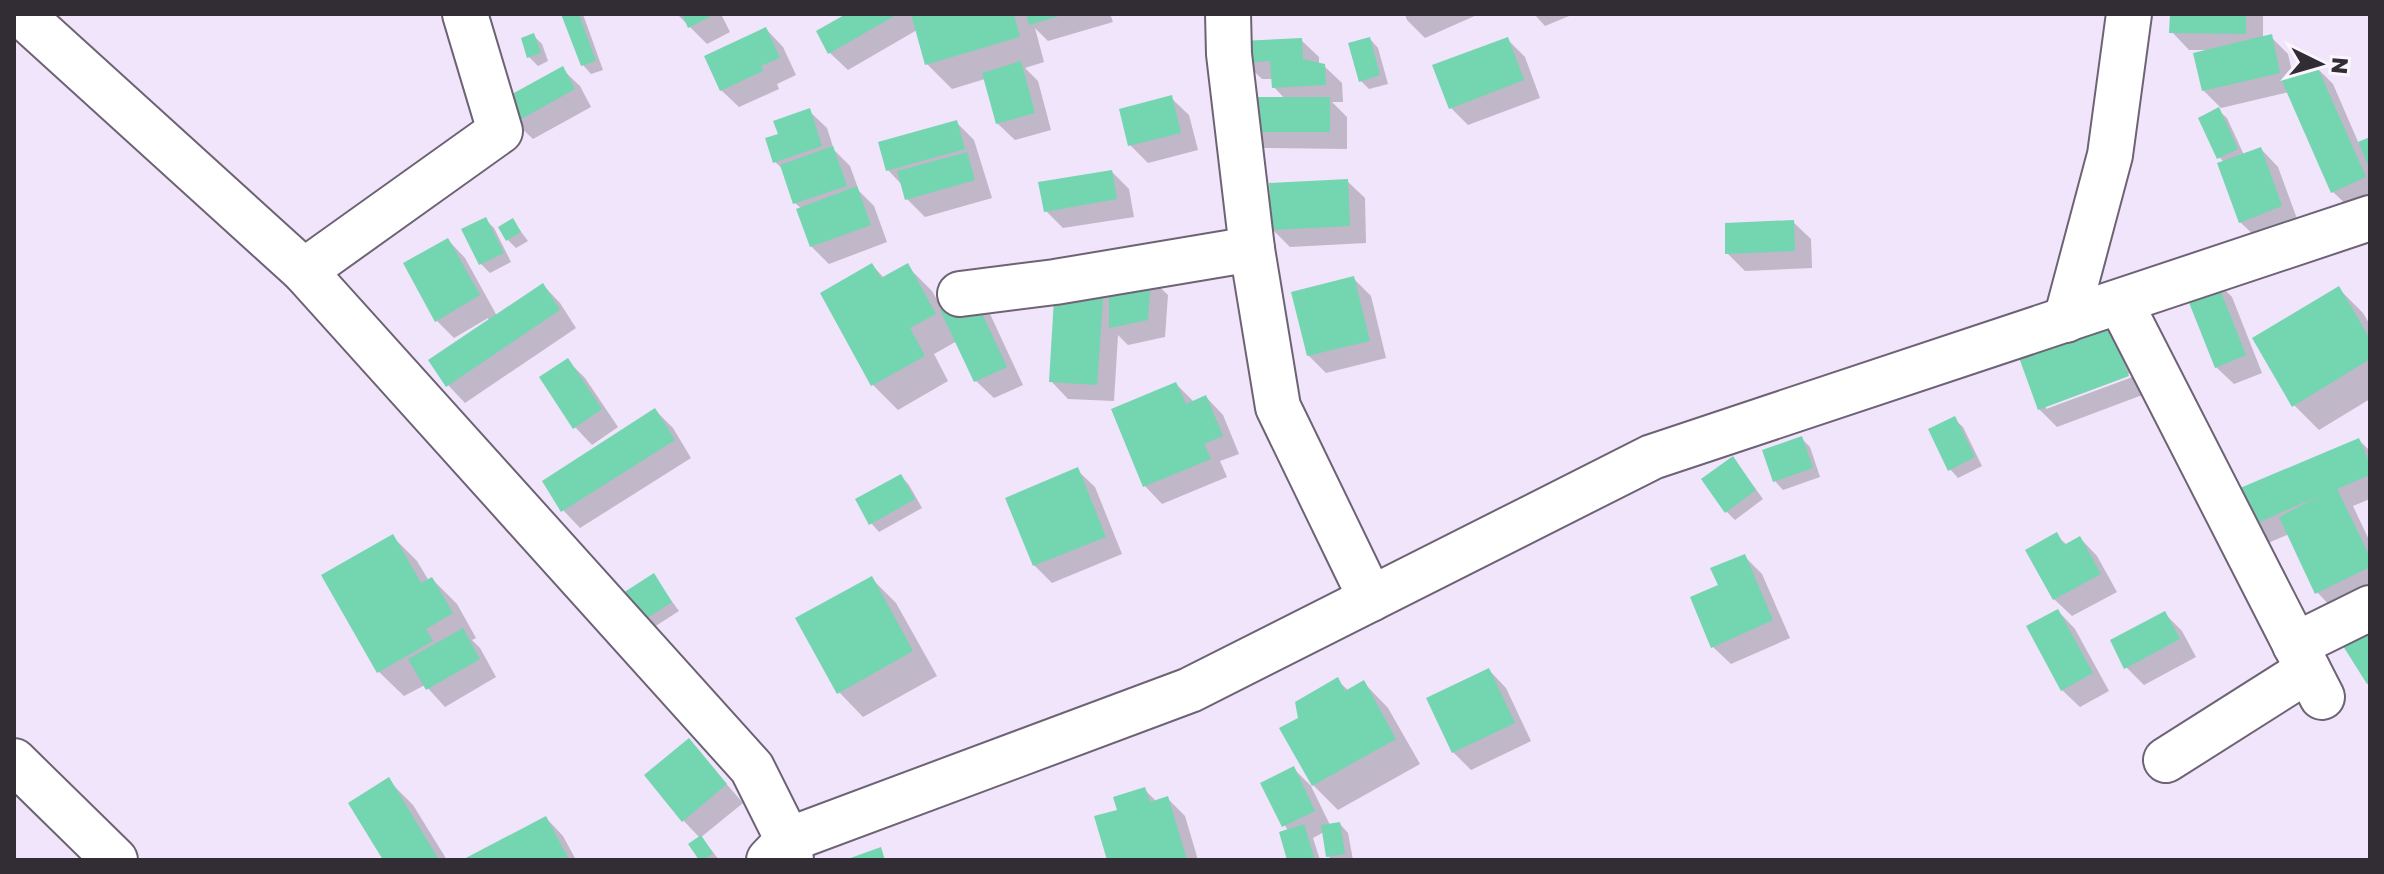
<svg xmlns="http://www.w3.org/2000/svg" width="2384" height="874" viewBox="0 0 2384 874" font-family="'Golos Text',sans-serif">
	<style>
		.shadow { fill: #0003 }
		.building { fill: #74d5b1 }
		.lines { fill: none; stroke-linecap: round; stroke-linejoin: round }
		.minor-casing { stroke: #6d6375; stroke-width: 48 }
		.minor { stroke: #fff; stroke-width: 44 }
	</style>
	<rect width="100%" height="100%" fill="#f0e5fa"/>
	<g class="shadow">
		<polygon points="564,14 581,14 584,17 603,70 591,74 583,65"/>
		<polygon points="677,14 721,14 730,32 707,44"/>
		<polygon points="850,14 1110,14 1113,22 1048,41 1035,28 1044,62 1025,68 1038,81 1051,130 1015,140 997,123 985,79 952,89 927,64 917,30 848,70 830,53"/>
		<polygon points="1405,14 1479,14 1425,38 1407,20"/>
		<polygon points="1534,14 1574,14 1545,26"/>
		<polygon points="2172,14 2263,14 2263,39 2271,37 2288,54 2293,76 2315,66 2333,84 2359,144 2370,140 2370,200 2351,209 2333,192 2289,92 2221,108 2203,90 2208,50 2189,50 2172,32"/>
		<polygon points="766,29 783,47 796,75 777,84 779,89 739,107 721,90"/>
		<polygon points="533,35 542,44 548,61 538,66 529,57"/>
		<polygon points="1370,39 1378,48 1388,84 1369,89 1360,80"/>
		<polygon points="1507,39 1525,57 1540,98 1468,125 1451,108"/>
		<polygon points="1301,40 1319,57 1319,65 1324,66 1342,83 1343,102 1332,102 1347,117 1347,149 1263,148 1245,131 1285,99 1274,87 1273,79 1262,79 1244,62"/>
		<polygon points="562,69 580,86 591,107 533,139 515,122"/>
		<polygon points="1171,98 1189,115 1198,150 1148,163 1130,145"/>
		<polygon points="2218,110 2227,118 2244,155 2261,149 2278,167 2299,224 2258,239 2240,222 2224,162 2219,157"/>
		<polygon points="809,111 827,128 834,150 850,166 859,191 874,206 887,242 829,264 811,246 802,209 795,203 784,170 775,162"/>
		<polygon points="956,122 974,140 992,198 925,217 907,199 903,186 888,170"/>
		<polygon points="1112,172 1129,189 1134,217 1063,228 1046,211"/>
		<polygon points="1347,181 1365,198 1366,243 1290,247 1272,229"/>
		<polygon points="485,219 494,228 511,262 490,273 481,264 464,230"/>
		<polygon points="513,221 528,241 516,248 508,240"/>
		<polygon points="1793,222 1811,239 1812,268 1745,271 1727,253"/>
		<polygon points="448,240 465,258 497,316 543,285 560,303 576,328 465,403 448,385 489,321 488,318 454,338 436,320"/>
		<polygon points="872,265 885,279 907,266 932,291 943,310 972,297 990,314 1023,385 994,398 976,381 957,341 934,354 948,381 898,410 873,385"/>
		<polygon points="1150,278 1168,295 1165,337 1128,345 1118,335 1114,401 1068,399 1051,381 1057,284"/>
		<polygon points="1354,279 1371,296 1386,358 1326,373 1308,355"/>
		<polygon points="2215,280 2232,297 2262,373 2234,384 2216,367"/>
		<polygon points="2338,288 2363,313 2370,325 2370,399 2319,430 2294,405"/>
		<polygon points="2107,321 2136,371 2046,405 2046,409 2138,375 2145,394 2057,427 2039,409"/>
		<polygon points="567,360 585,378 618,427 592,445 575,427"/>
		<polygon points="1176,384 1194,402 1206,397 1223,415 1239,454 1220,461 1227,477 1162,504 1145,486"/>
		<polygon points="655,410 673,428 691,458 580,528 563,510"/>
		<polygon points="1954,419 1963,427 1982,466 1958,478 1950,469"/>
		<polygon points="1801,438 1810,447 1820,477 1783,490 1775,481"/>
		<polygon points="2359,440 2370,451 2370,499 2353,506 2370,542 2370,593 2334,610 2317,592 2289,534 2268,543 2250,526"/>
		<polygon points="1733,458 1763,499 1735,520 1726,511"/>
		<polygon points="1077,470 1095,487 1122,554 1052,583 1034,565"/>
		<polygon points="901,476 909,485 922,508 879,532 871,523"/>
		<polygon points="2056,535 2067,545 2080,538 2097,556 2117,592 2072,616 2054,599"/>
		<polygon points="392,536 417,561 429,581 432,579 457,604 476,638 472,640 480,648 496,677 445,707 425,685 404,696 379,672"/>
		<polygon points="1744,556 1762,574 1790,638 1731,664 1713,647 1720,586"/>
		<polygon points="653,576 679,611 651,629 643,620"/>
		<polygon points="871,578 896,603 937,676 863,717 839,692"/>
		<polygon points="2058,611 2075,629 2109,691 2080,707 2062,690"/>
		<polygon points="2165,614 2182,631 2196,657 2144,685 2126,667"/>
		<polygon points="1489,670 1506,688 1531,741 1471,770 1453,752"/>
		<polygon points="1337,680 1349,691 1364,683 1388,708 1420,764 1338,810 1313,785 1300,719"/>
		<polygon points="689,741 743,803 700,838 683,820"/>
		<polygon points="1294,769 1311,786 1330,825 1340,824 1348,833 1353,860 1332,860 1328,856 1324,832 1313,838 1320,860 1290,860 1288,831 1263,784"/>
		<polygon points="388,780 413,805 447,860 385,860"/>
		<polygon points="1145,790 1157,802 1167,798 1185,816 1198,860 1109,860 1119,811"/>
		<polygon points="546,818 563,836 576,860 466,860"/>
		<polygon points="701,838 709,847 719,860 702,860"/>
	</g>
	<g class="building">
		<polygon points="561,14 579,14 596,61 581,66"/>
		<polygon points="682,14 715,14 688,28"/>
		<polygon points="846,14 898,14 828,54 816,31"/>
		<polygon points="911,14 1014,14 1020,37 925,65"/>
		<polygon points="1026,14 1062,14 1062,15 1029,25"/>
		<polygon points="2170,14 2246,14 2246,34 2169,33"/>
		<polygon points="766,27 780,58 761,66 763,71 720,91 704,56"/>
		<polygon points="534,33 541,53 527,58 521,38"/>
		<polygon points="2272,34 2280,73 2202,91 2193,53"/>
		<polygon points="1370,37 1380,75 1359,82 1348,43"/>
		<polygon points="1508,37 1524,80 1449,109 1432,65"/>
		<polygon points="1302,38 1303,59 1325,64 1326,85 1272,88 1270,61 1242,63 1241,41"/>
		<polygon points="1021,61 1035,113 996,124 982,73"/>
		<polygon points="2316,64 2366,177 2331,193 2281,79"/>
		<polygon points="563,66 575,89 514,123 501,100"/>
		<polygon points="1172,95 1181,133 1128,146 1119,109"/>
		<rect x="1243" y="97" width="87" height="35"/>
		<polygon points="2219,107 2238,149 2217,159 2198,118"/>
		<polygon points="810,108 822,146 773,163 765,138 778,134 773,121"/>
		<polygon points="957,120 965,149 886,171 878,142"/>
		<polygon points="2370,137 2370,169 2358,142"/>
		<polygon points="833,146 847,186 793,204 780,165"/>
		<polygon points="2261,147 2282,206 2239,223 2217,163"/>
		<polygon points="967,152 975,180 905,200 897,171"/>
		<polygon points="1112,170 1117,199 1044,212 1038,182"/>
		<polygon points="1348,179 1350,226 1271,230 1269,183"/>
		<polygon points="857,186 871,225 810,247 796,209"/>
		<polygon points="486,217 504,253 479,265 461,229"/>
		<polygon points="513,218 521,232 506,241 498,227"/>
		<polygon points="1794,220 1795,251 1725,254 1725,223"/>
		<polygon points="448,238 480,295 435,322 403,263"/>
		<polygon points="872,263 881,278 908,263 936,314 910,328 925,356 871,386 820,293"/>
		<polygon points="1151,276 1148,320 1109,328 1109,283"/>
		<polygon points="1354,276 1370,341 1307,356 1291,292"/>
		<polygon points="2215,277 2246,355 2215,368 2184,290"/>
		<polygon points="1055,282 1104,285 1097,385 1049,382"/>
		<polygon points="543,283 560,310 446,387 428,360"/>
		<polygon points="2339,286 2370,339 2370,359 2292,407 2252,338"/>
		<polygon points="973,294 1007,367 974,382 940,310"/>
		<polygon points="2107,319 2129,376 2038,410 2017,352"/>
		<polygon points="568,358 602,409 573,429 539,377"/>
		<polygon points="1176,382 1186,404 1206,395 1223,436 1204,444 1211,459 1143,487 1111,409"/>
		<polygon points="655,408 675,440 561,512 542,481"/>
		<polygon points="1955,416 1975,457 1948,471 1928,429"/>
		<polygon points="1802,436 1813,468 1773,482 1762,450"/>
		<polygon points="2359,438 2370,464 2370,475 2337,489 2370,557 2370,567 2315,594 2279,517 2319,496 2248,527 2233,491"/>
		<polygon points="1733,456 1756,490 1725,513 1701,479"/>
		<polygon points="1078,467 1106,537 1033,566 1005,498"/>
		<polygon points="901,474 915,499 869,525 855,499"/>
		<polygon points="2057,532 2064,545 2080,536 2101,574 2053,600 2025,550"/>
		<polygon points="393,534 421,583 432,577 453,613 426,629 433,641 377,673 321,575"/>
		<polygon points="1745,554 1773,620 1711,648 1690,597 1718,585 1710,568"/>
		<polygon points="654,573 672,602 641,622 623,593"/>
		<polygon points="872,576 913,651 837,694 795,618"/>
		<polygon points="2058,609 2093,673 2061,691 2026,626"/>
		<polygon points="2165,611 2180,639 2124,669 2110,640"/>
		<polygon points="2370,617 2370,683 2367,684 2338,638"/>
		<polygon points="463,628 480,659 426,690 408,659"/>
		<polygon points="1489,668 1515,723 1452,753 1426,698"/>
		<polygon points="1338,677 1345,691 1364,680 1396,739 1312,786 1279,728 1298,718 1295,702"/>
		<polygon points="689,738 727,784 682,822 644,775"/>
		<polygon points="1294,766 1315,811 1282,827 1260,783"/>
		<polygon points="389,777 439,860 383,860 348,803"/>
		<polygon points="1145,787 1150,802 1168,796 1187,860 1107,860 1094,816 1117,810 1113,797"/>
		<polygon points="546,816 569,860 462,860"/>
		<polygon points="1340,822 1345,854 1326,857 1321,825"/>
		<polygon points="1304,824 1315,860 1287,860 1279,832"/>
		<polygon points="701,835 713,853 704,860 699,860 688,844"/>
		<polygon points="881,847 885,860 845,860"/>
	</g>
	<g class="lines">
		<defs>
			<g id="minor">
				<polyline points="21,14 304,271 752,768 788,840 791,860"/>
				<polyline points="1228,14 1229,54 1252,249 1278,407 1371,599"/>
				<polyline points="304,271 500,131 465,14"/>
				<polyline points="960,294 1055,282 1252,249"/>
				<polyline points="2120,302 2322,697"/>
				<polyline points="2066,320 2110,155 2129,14"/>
				<polyline points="2295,645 2370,608"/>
				<polyline points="2166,760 2308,670"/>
				<polyline points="14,761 115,860"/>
				<polyline points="769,860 788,840 1190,690 1652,457 2370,218"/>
			</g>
		</defs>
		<use href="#minor" class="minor-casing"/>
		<use href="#minor" class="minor"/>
	</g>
	<rect width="2384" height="874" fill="none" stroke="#322d35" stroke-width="32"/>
	<g transform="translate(2320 64) rotate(95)" stroke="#faf5fe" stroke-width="6" paint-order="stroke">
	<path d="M0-6L14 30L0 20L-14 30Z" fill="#322d35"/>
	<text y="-12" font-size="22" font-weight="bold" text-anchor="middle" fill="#322d35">N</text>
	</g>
</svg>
